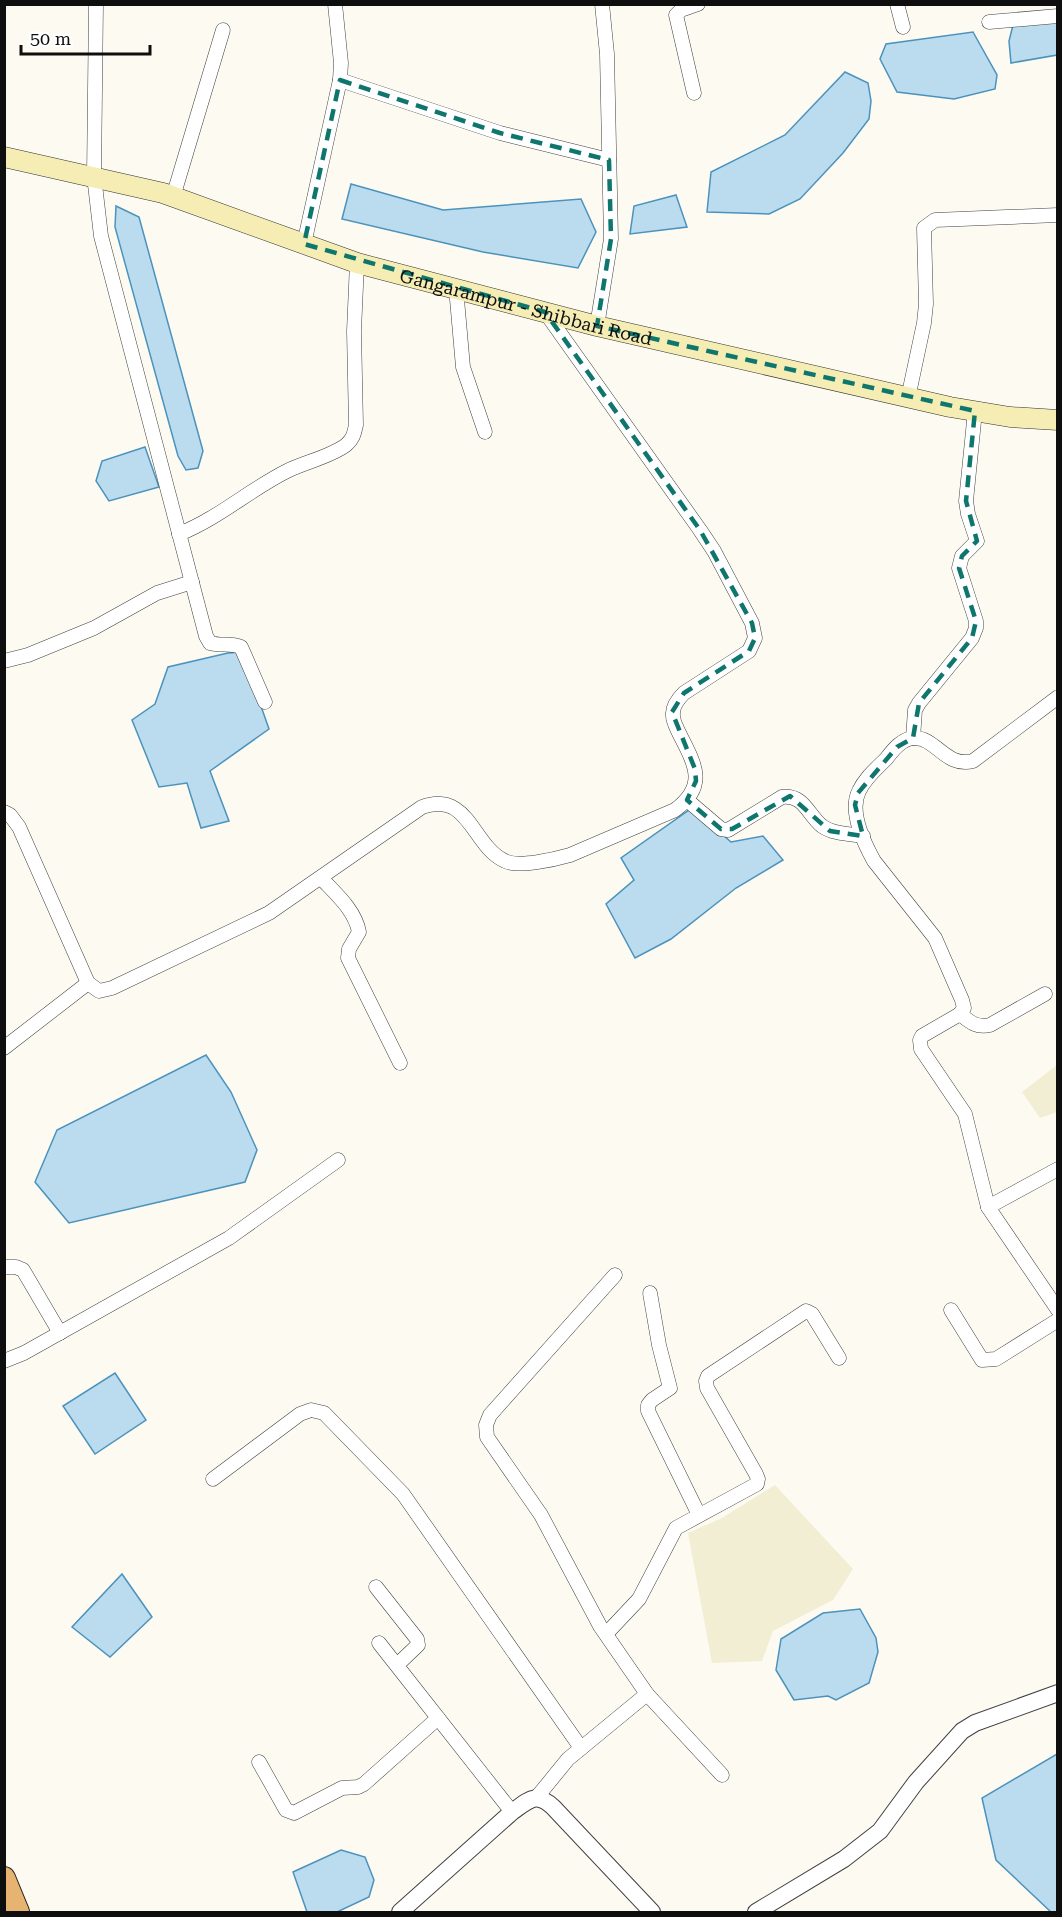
<svg xmlns="http://www.w3.org/2000/svg" width="1062" height="1917" viewBox="0 0 1062 1917" font-family="'Roboto Serif',serif">
	<style>
		.farmland { fill: #f1eed3 }
		.water { fill: #bbdcef; stroke: #4b92bd; stroke-width: 1.5 }
		.lines { fill: none; stroke-linecap: round; stroke-linejoin: round }
		.minor-casing { stroke: #414141; stroke-width: 15 }
		.tertiary-casing { stroke: #414141; stroke-width: 18 }
		.secondary-casing { stroke: #303030; stroke-width: 21 }
		.trunk-casing { stroke: #1f1f1f; stroke-width: 24 }
		.minor { stroke: #fff; stroke-width: 14 }
		.tertiary { stroke: #fff; stroke-width: 16 }
		.secondary { stroke: #f5edb4; stroke-width: 20 }
		.trunk { stroke: #e6b470; stroke-width: 22 }
		.marked { fill: none; stroke: #0f766e; stroke-width: 4.5; stroke-dasharray: 12 8; stroke-linejoin: round }
		.labels { text-anchor: middle; dominant-baseline: central; stroke-width: 6; stroke-linejoin: round; paint-order: stroke }
		.street-label { font-size: 18px; fill: #0e0e0e; stroke: #fff }
	</style>
	<rect width="100%" height="100%" fill="#fdfbf1"/>
	<g class="farmland">
		<polygon points="1057,1065 1057,1112 1040,1118 1022,1092"/>
		<polygon points="775,1485 853,1569 833,1600 773,1631 762,1661 712,1663 688,1533 722,1518"/>
	</g>
	<g class="water">
		<polygon points="1057,17 1057,55 1011,63 1009,41 1014,21"/>
		<polygon points="973,32 997,75 995,89 954,99 897,92 880,59 886,44"/>
		<polygon points="845,72 868,83 871,101 869,119 843,153 800,199 769,214 707,212 711,172 785,135"/>
		<polygon points="351,184 443,210 581,199 596,232 578,268 483,252 342,219"/>
		<polygon points="676,195 687,227 630,234 634,206"/>
		<polygon points="116,206 139,217 203,451 198,468 186,470 178,456 115,227"/>
		<polygon points="145,447 159,487 109,501 96,481 102,461"/>
		<polygon points="242,652 269,729 210,771 229,821 201,828 187,783 159,787 132,720 155,704 168,667 228,653"/>
		<polygon points="692,808 731,842 763,836 783,860 736,888 671,939 635,958 606,904 634,880 621,858"/>
		<polygon points="206,1055 231,1092 257,1150 245,1182 69,1223 35,1182 57,1130"/>
		<polygon points="115,1373 146,1420 95,1454 63,1406"/>
		<polygon points="122,1574 152,1617 110,1657 72,1627"/>
		<polygon points="860,1609 876,1638 878,1652 869,1683 836,1700 828,1696 794,1700 776,1670 781,1639 823,1613"/>
		<polygon points="1057,1754 1058,1912 1051,1912 996,1860 982,1798"/>
		<polygon points="341,1850 365,1857 374,1880 369,1897 337,1912 307,1912 293,1872"/>
	</g>
	<g class="lines">
		<defs>
			<g id="minor">
				<path d="M96 4 94 176 101 236 206 636 210 643C220 646 231 643 241 647L265 702"/>
				<polyline points="897,4 903,27"/>
				<polyline points="989,22 1058,16"/>
				<polyline points="340,80 500,133 609,160"/>
				<polyline points="694,93 676,15 681,10 698,4"/>
				<polyline points="173,197 223,30"/>
				<polyline points="304,244 340,80 341,63 335,4"/>
				<polyline points="456,288 463,367 485,432"/>
				<polyline points="597,326 611,239 607,54 602,4"/>
				<polyline points="908,398 924,323 926,304 924,228 935,220 1058,215"/>
				<path d="M179 534C219 518 249 490 287 471 305 462 330 457 346 445 353 439 354 434 356 425L354 331 357 263"/>
				<polyline points="4,661 28,655 94,628 157,593 192,582"/>
				<path d="M1058 697 973 761C946 768 936 738 915 738 902 738 893 750 886 759 876 769 865 778 859 791 849 811 864 843 874 861L935 938 962 1000 964 1008 960 1014 922 1036 920 1040 921 1049 965 1114 988 1207 1058 1310"/>
				<polyline points="913,738 915,710 919,703 972,638 976,628 976,621 959,568 962,556 977,541 968,514 966,501 975,411"/>
				<path d="M687 800 721 829 728 830 782 797C804 794 808 815 822 826 833 834 850 834 863 836"/>
				<path d="M4 812 10 815 19 827 88 983 99 991 112 988 269 913 422 807C469 790 472 846 505 861 518 868 556 859 570 855L675 810C707 786 696 766 680 735 677 728 672 721 673 713 673 705 679 698 684 693L749 651 755 638 752 623 714 551 700 530 545 312"/>
				<path d="M321 878C336 894 355 910 359 932L349 949 348 958 400 1063"/>
				<path d="M960 1014C970 1022 976 1028 990 1025L1045 994"/>
				<polyline points="4,1048 88,983"/>
				<polyline points="988,1207 1058,1169"/>
				<polyline points="4,1267 16,1267 23,1270 60,1333"/>
				<polyline points="615,1275 490,1415 486,1425 487,1437 541,1515 600,1626 647,1694 722,1775"/>
				<polyline points="650,1293 659,1345 670,1388 652,1400 648,1405 648,1411 699,1515"/>
				<polyline points="951,1310 982,1360 996,1359 1058,1320"/>
				<polyline points="4,1361 24,1353 229,1238 338,1160"/>
				<polyline points="213,1479 300,1414 311,1410 324,1413 403,1494 581,1748"/>
				<polyline points="376,1587 417,1639 418,1645 397,1665"/>
				<polyline points="606,1634 639,1599 676,1528 757,1484 758,1479 756,1474 707,1388 706,1381 708,1376 806,1311 812,1314 839,1358"/>
				<polyline points="379,1643 512,1812"/>
				<polyline points="259,1762 286,1810 294,1813 342,1788 358,1787 364,1784 438,1718"/>
				<polyline points="537,1797 568,1759 647,1694"/>
			</g>
			<g id="tertiary">
				<path d="M400 1912 512 1812C529 1800 536 1791 553 1807L652 1912"/>
				<polyline points="756,1912 844,1859 880,1831 916,1782 962,1731 975,1723 1058,1693"/>
			</g>
			<g id="secondary">
				<path id="s1" d="M4 157 163 193 357 263 597 326 950 407 1010 417 1058 420"/>
			</g>
			<polyline id="trunk" points="4,1878 18,1912"/>
		</defs>
		<use href="#minor" class="minor-casing"/>
		<use href="#tertiary" class="tertiary-casing"/>
		<use href="#secondary" class="secondary-casing"/>
		<use href="#trunk" class="trunk-casing"/>
		<use href="#minor" class="minor"/>
		<use href="#tertiary" class="tertiary"/>
		<use href="#secondary" class="secondary"/>
		<use href="#trunk" class="trunk"/>
	</g>
	<path class="marked" d="M340 80 500 133 609 160 611 239 597 326 975 411 966 501 977 541 962 556 959 568 976 621 972 638 919 703 913 738 897 747 858 793 855 805 863 836 830 831 790 796 732 829H721L687 800 696 781 695 769 672 712 684 693 749 651 755 638 752 623 700 530 545 312 304 244Z"/>
	<g class="labels">
		<g class="street-label">
			<text stroke="none"><textPath href="#s1" startOffset="544">Gangarampur - Shibbari Road</textPath></text>
		</g>
	</g>
	<rect width="1062" height="1917" fill="none" stroke="#0e0e0e" stroke-width="12"/>
	<path d="M21 45v9h129v-9" fill="none" stroke="#0e0e0e" stroke-width="3"/>
	<text x="30" y="45" font-size="18" fill="#0e0e0e" stroke="#ffffff" stroke-width="4.5" paint-order="stroke">50 m</text>
</svg>
